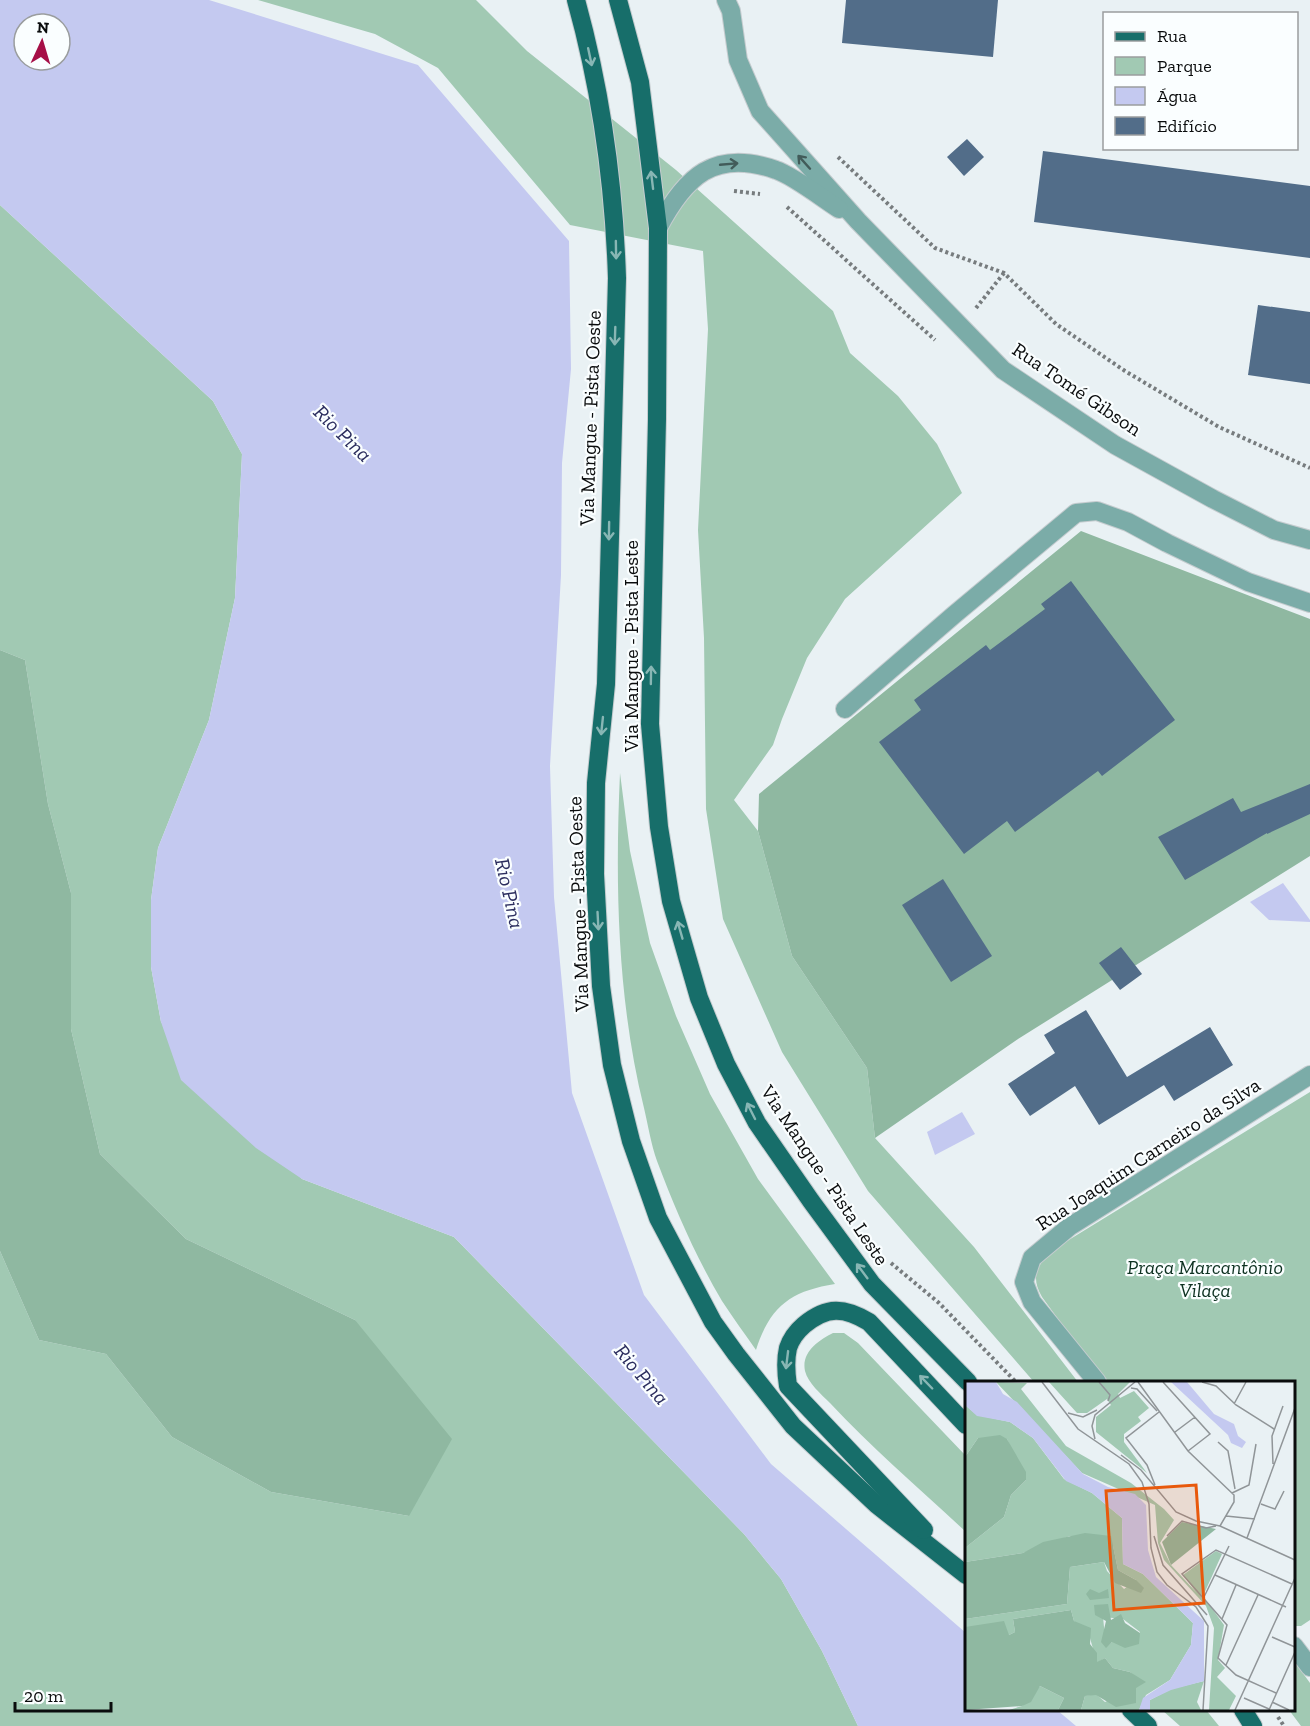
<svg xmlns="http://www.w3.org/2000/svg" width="1310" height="1726" viewBox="0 0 1310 1726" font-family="'Zilla Slab',serif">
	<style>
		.green { fill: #a1c9b3 }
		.forest { fill: #8fb8a1 }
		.water { fill: #c4c9f0; fill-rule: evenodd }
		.building { fill: #526d89 }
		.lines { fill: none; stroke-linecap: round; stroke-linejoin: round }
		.minor-casing { stroke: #c5cccf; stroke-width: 20 }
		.tertiary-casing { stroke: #c5cccf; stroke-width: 20 }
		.primary-casing { stroke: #c5cccf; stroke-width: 20 }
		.path { stroke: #777c7e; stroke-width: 4; stroke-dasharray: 3 3; stroke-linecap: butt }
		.minor { stroke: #7baca8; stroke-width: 18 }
		.tertiary { stroke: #7baca8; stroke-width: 18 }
		.primary { stroke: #176e6a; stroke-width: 18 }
		.oneway { stroke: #88b6b4 }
		.oneway2 { stroke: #425c5a }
		.labels { text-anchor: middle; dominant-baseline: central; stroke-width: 4.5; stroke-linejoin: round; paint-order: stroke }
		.street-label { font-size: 20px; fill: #0a0c0d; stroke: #fafeff }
		.park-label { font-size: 20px; font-style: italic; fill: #0d3121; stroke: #fafeff }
		.water-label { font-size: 21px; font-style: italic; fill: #2c2e5f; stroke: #fafeff }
		.inset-road { fill: none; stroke: #909598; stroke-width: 1.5 }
		.view { fill: #e8590c; fill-opacity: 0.15; stroke: #e8590c; stroke-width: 3 }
		.inset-edge { fill: none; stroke: #0a0c0d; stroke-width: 3 }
	</style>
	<rect width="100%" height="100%" fill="#e9f1f4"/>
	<g class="green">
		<polygon points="258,0 476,0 527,51 676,170 833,311 850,353 898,396 937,444 962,493 845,599 807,658 782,719 773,745 734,800 758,831 792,956 867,1068 875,1138 974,1247 1078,1382 1034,1382 868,1191 782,1052 723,919 706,809 704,638 698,530 708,329 703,251 570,225 438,68 375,34"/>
		<polygon points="0,205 213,401 242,454 235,598 209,720 158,848 151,900 151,967 161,1022 302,1179 454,1237 744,1534 781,1579 822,1651 858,1726 0,1726 0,1251 39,1340 106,1354 172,1437 271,1492 409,1516 355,1320 186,1239 100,1154 71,1029 71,893 48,804 25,660 0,650"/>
		<path d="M620 773 630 851 650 943 676 1016 710 1094 758 1179 835 1284C791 1291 770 1306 756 1350 745 1334 733 1318 722 1301 696 1257 675 1209 657 1161 651 1144 648 1125 644 1108 617 999 615 884 620 773Z"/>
		<path d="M1310 1092V1620L1301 1626H1294V1382H1104L1042 1297C1030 1276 1037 1265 1054 1249Z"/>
		<path d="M833 1333H844L858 1343 966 1456V1532C920 1489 873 1449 830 1403 821 1394 808 1383 805 1371 801 1352 819 1340 833 1333Z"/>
		<polygon points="1294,1661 1310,1683 1310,1726 1301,1726 1289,1710 1294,1710"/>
		<polygon points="1162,1710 1206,1710 1219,1726 1180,1726"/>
	</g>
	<g class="forest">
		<polygon points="1081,531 1310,619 1310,856 1018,1039 875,1138 867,1068 792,956 758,831 759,794"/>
		<polygon points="0,650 25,660 48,804 71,893 71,1029 100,1154 186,1239 355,1320 452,1439 409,1516 271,1492 172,1437 106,1354 39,1340 0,1251"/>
	</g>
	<g class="water">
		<path d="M0 0H209L418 65 569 241 571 369 562 463 561 575 550 766 554 897 572 1093 644 1295 771 1464 966 1633V1710H1057L1076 1726H858L822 1651 781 1579 744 1534 454 1237 302 1179 256 1148 181 1080 161 1022 151 967V900L158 848 209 720 235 598 242 454 213 401 0 205ZM24 24H60V60H24Z"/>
		<polygon points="1283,883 1310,920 1310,922 1269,920 1250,902"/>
		<polygon points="962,1112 975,1134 935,1155 927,1132"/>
	</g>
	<g class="building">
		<polygon points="846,0 998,0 993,57 842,43"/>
		<polygon points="967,139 984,157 964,176 947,157"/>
		<polygon points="1043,151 1310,186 1310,258 1034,222"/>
		<polygon points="1258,305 1310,312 1310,384 1248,375"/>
		<polygon points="1071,581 1175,720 1102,776 1098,771 1015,832 1007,821 964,854 879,742 921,710 914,700 986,645 990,650 1045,609 1041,604"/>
		<polygon points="1310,784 1310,814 1267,834 1267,833 1185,880 1158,837 1233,798 1241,812"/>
		<polygon points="943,879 992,956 951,982 902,905"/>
		<polygon points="1121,947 1142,974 1120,990 1099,963"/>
		<polygon points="1086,1010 1127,1077 1210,1027 1233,1065 1174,1101 1164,1085 1099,1125 1075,1086 1030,1116 1008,1084 1055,1053 1044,1035"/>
	</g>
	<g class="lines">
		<defs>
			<g id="minor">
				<polyline points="845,709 955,614 1076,513 1097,511 1128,522 1167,543 1248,582 1310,603"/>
				<polyline points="1097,1382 1032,1302 1024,1282 1032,1258 1069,1227 1310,1075"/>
				<polyline points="1294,1646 1310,1667"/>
			</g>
			<g id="tertiary">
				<polyline points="726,0 731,11 738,60 760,111 858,221 1003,370 1115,445 1213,499 1274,530 1310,540"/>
				<path d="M658 228C685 177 714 148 776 170 792 175 822 198 839 209"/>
			</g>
			<g id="primary">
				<path d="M576 0C601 90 614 185 617 278L606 684 596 783 595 874 601 986 612 1065 631 1141 658 1218 713 1322 736 1354 793 1426 877 1505 966 1575"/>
				<polyline points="618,0 640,82 658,228 657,419 650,724 659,827 671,901 699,998 726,1064 757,1123 811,1201 872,1284 968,1382"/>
				<path d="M924 1530 788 1386C786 1373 785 1361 788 1348 791 1339 797 1331 804 1325 827 1306 844 1307 869 1322L966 1425"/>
				<polyline points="1131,1710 1148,1726"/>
				<polyline points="1243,1710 1253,1726"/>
			</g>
		</defs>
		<use href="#minor" class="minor-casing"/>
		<use href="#tertiary" class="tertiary-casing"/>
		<use href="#primary" class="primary-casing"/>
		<g class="path">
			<polyline points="838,157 935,248 1004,273 1056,324 1125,371 1219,427 1310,468"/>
			<polyline points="734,191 760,194"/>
			<polyline points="787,207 935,340"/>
			<polyline points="976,308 1004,273"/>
			<polyline points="891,1263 939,1303 1016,1382"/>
			<polyline points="1278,1717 1284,1726"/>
		</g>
		<use href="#minor" class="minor"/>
		<use href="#tertiary" class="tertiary"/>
		<use href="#primary" class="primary"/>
	</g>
	<defs><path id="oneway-shaft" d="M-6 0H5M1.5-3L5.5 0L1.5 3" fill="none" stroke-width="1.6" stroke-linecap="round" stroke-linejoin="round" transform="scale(1.5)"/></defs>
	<g class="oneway">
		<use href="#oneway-shaft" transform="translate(590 57) rotate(78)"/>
		<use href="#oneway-shaft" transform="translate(652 180) rotate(-97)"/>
		<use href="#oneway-shaft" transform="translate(616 250) rotate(89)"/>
		<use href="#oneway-shaft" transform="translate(615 336) rotate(92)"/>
		<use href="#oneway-shaft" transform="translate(609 531) rotate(91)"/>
		<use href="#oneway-shaft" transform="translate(651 675) rotate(-89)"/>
		<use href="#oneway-shaft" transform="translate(602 726) rotate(96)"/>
		<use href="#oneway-shaft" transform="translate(598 921) rotate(87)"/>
		<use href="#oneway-shaft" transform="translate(680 930) rotate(-106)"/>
		<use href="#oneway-shaft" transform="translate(751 1111) rotate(-117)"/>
		<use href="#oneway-shaft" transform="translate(862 1271) rotate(-127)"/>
		<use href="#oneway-shaft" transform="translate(787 1360) rotate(97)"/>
		<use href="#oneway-shaft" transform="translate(926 1382) rotate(-134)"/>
	</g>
	<g class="oneway2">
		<use href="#oneway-shaft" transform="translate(804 162) rotate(-132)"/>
		<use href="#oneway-shaft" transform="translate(729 164) rotate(-5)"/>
	</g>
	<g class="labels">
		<g class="street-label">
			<text transform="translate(1077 389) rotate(34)">Rua Tomé Gibson</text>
			<text transform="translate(590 418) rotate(-88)">Via Mangue - Pista Oeste</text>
			<text transform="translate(631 646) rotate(-90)">Via Mangue - Pista Leste</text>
			<text transform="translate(578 904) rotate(-92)">Via Mangue - Pista Oeste</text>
			<text transform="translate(1148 1154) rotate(-33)">Rua Joaquim Carneiro da Silva</text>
			<text transform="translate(825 1175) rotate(56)">Via Mangue - Pista Leste</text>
		</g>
		<g class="park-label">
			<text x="1205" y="1267">Praça Marcantônio<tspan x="1205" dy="23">Vilaça</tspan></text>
		</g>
		<g class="water-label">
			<text transform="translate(343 433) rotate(44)">Rio Pina</text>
			<text transform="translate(510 893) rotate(77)">Rio Pina</text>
			<text transform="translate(642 1374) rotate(50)">Rio Pina</text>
		</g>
	</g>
	<g transform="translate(965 1381)">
		<rect width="330" height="330" fill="#e9f1f4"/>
		<path d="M31 1 62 2 56 8 101 65 166 102 199 128 209 139 195 162 206 184 231 211 218 194 251 170 257 173 238 215 259 244 253 279 260 287 252 296 271 315 264 329H244L249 247 241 225 199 179 193 162 190 124 117 92ZM84 1H165L153 13 155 17 169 10 184 27 173 36 176 40 159 53V61L182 92 131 51V36L146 24 142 18 122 32H112ZM0 24 12 34 45 41 68 57 99 98 127 112 157 137 158 183 178 193 228 242 226 264 205 299 181 314 174 329H116L120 315 131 313 140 321 171 307V296L165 291 148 287 140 277 132 282 125 257 109 240 106 229 48 238 50 251 44 254 0 246V238L102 223 105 186 139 181 142 190 159 208 171 199 153 189 148 165 105 155 58 172 0 181V167L39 136 46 114 61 99 42 58 13 57 0 76ZM138 236 158 238 175 251 173 258 147 261 141 266ZM239 300 232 321 236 329H185V319L206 308ZM75 305 99 317 93 329H44L57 325Z" fill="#a1c9b3" fill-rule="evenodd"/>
		<path d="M35 54 42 58 61 91V99L46 114 39 136 0 167V76L13 57ZM217 141 251 148 206 184 197 161ZM120 152 146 155 153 189 171 199 179 207 176 212 150 202 139 181 105 186 102 223 0 238V181L58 172 78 161ZM125 208 134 212 143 208 144 217 125 219 121 213ZM143 223 146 239 156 233 160 242 175 252 174 263 160 267 147 261 141 267 136 261 141 240 130 234 129 224ZM106 229 109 240 126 247 125 263 132 272V281L140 277 148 287 165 291 181 301 171 307V322L151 326 131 314 120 315 116 329H93L99 317 75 305 66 321 57 325 0 329V246L39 240 44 254 50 251 48 238Z" fill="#8fb8a1"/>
		<path d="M0 1H31L38 13 52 21 118 93 143 106 170 113 181 124 183 169 191 196 239 240V300L206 309 185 319V329H174L178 317 205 299 226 264 228 242 178 193 158 183 157 137 127 112 101 100 68 57 45 41 12 35 0 24ZM206 1H222L249 33 269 43 273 55 281 61 277 67 266 62 263 54Z" fill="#c4c9f0"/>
		<path class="inset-road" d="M77 1 113 48 164 83 177 101 184 123 186 167 192 191 202 204 231 226 243 245 238 329M134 1 145 14 143 20M173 1 223 70 269 114V121L255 145M198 1 245 53 223 70M237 1 251 5 271 24 309 48M166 7 172 8 192 30M269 23 281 1M103 32 118 36 132 29M210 51 230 36M130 58 127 45 130 34 170 1M253 61 263 70 270 108M156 74 176 89 211 131 231 140 255 145 330 179M308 83 307 55 318 25M190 104 182 84 161 57 194 31M267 112 284 104 291 63M296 123 310 128 319 110M261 135 290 138M189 155 198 184 242 234M202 155 217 140 241 147 251 145M282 157 330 27M250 194 321 226M238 218 264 165M257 238 271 204M307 256 330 266M261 284 293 214M311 312 271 294 253 277 262 244 217 193 251 169 327 203M279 317 304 328M307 321 324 329M270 329 330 197M304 329 330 271"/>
		<path class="view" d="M231 104 239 222 149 229 141 110Z"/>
		<rect width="330" height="330" class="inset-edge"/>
	</g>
	<rect x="1103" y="12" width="195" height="138" fill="#fafeff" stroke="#9a9d9e" stroke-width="1.5"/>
	<rect x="1115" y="32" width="30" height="9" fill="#176e6a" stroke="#9a9d9e" stroke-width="1.5"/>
	<text x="1157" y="42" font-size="18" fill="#0a0c0d">Rua</text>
	<rect x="1115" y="57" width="30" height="18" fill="#a1c9b3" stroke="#9a9d9e" stroke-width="1.5"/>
	<text x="1157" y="72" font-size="18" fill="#0a0c0d">Parque</text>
	<rect x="1115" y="87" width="30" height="18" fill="#c4c9f0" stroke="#9a9d9e" stroke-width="1.5"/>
	<text x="1157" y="102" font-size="18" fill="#0a0c0d">Água</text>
	<rect x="1115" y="117" width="30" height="18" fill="#526d89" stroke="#9a9d9e" stroke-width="1.5"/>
	<text x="1157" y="132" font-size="18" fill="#0a0c0d">Edifício</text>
	<g transform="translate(42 42) rotate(4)"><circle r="28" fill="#fafeff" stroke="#9a9d9e" stroke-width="1.5"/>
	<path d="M0-4.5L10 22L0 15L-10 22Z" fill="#a60f47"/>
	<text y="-9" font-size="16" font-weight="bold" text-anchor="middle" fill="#0a0c0d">N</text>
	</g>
	<path d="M15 1702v9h96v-9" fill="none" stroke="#0a0c0d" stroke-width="3"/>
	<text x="24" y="1702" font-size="18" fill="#0a0c0d" stroke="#fafeff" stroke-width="4.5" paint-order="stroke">20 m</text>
</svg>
